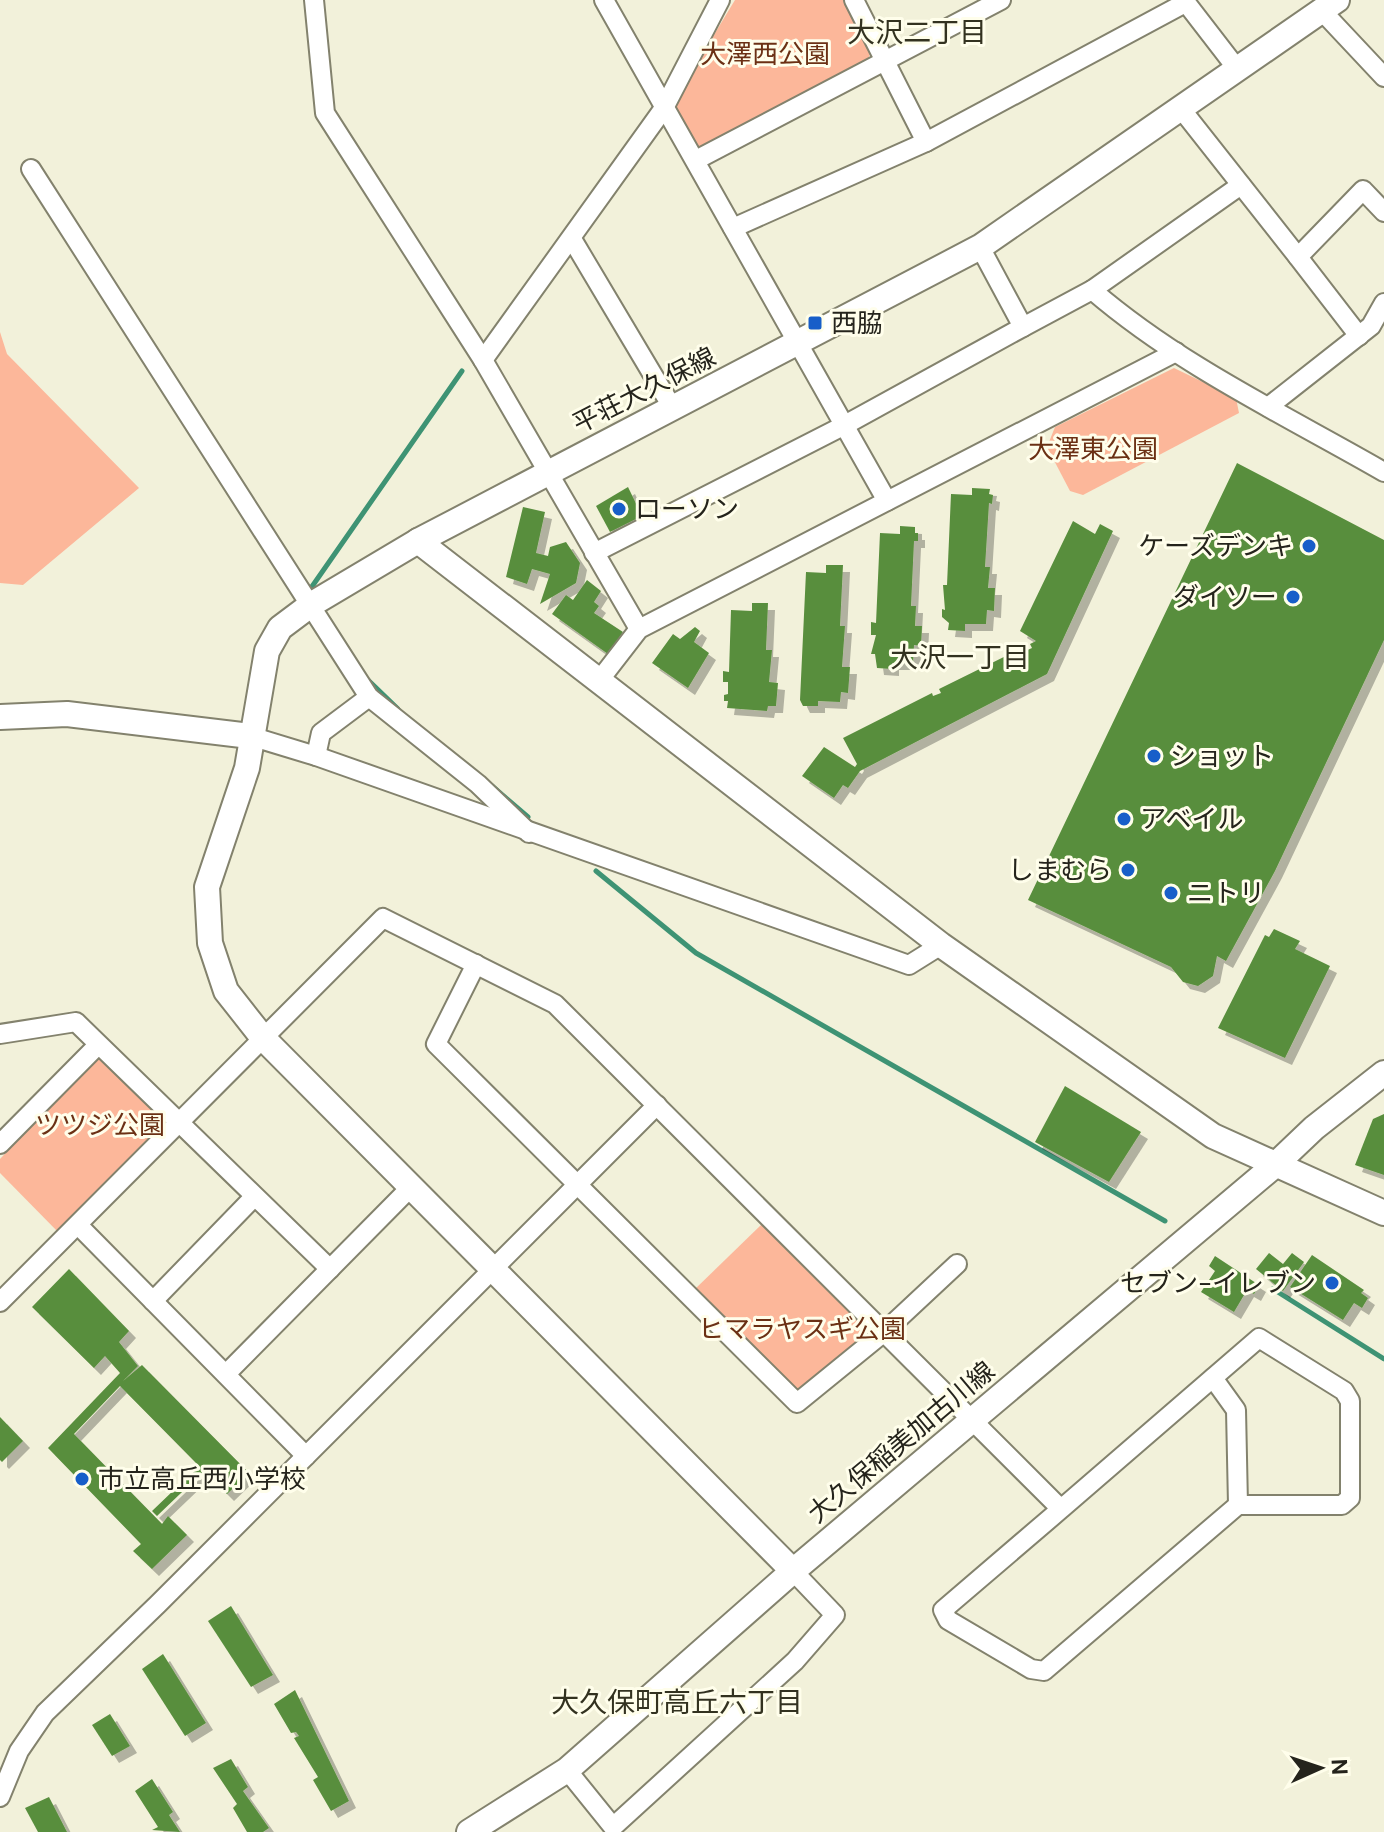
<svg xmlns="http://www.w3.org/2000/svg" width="1384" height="1832" viewBox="0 0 1384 1832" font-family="'DM Sans','Noto Sans JP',sans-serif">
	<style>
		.green { fill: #fcb79a }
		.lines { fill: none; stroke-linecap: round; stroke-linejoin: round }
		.stream { stroke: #3e9374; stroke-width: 5 }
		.building { fill: #598e3e; filter: url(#shadow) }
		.street-casing { stroke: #83826d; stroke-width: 22 }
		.secondary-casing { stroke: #83826d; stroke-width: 28 }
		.street { stroke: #fff; stroke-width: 18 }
		.secondary { stroke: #fff; stroke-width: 24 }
		.poi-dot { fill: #175ec9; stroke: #fffeeb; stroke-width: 3 }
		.labels { text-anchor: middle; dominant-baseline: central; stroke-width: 6; stroke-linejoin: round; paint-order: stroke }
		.park-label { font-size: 26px; fill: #6b3014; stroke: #fffeeb }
		.poi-label { font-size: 26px; fill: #25241c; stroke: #fffeeb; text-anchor: start }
		.street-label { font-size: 26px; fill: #25241c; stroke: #fffeeb }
		.neighbourhood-label { font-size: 28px; fill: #333220; stroke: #fffeeb }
	</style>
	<defs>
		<filter id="shadow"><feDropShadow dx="7" dy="7" stdDeviation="0" flood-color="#0004"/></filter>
	</defs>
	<rect width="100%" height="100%" fill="#f2f1da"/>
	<g class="green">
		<polygon points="735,0 844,0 871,51 867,63 709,144 698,147 676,107 678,94"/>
		<polygon points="0,332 7,354 139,488 23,585 0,583"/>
		<polygon points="1174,368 1236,398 1239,413 1083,495 1070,491 1047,447 1055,427"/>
		<polygon points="96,1057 105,1060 162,1118 163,1130 60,1234 0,1173 0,1159"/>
		<polygon points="762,1224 870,1327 870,1337 797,1392 693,1291"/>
	</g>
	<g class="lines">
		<g class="stream">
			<polyline points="311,588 462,371"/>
			<polyline points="368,680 398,709"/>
			<polyline points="492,786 528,817"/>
			<polyline points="596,871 696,953 1165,1221"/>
			<polyline points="1273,1289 1384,1359"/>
		</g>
	</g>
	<g class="building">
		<polygon points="1237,463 1384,540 1384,640 1275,871 1226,961 1217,956 1213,976 1198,986 1183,982 1171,967 1028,900"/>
		<polygon points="628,487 642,516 610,532 596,506"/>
		<polygon points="972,488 990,489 989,494 993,495 992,504 989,503 985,567 990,567 988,588 995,588 994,611 987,610 986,624 965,624 965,631 948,630 949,623 942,617 942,609 945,610 943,585 947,585 951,494 972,495"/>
		<polygon points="523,507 545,512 536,553 548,556 550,547 566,542 580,563 576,583 540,604 550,574 532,569 527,584 506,577"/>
		<polygon points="1073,521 1095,534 1100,524 1113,531 1047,674 860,771 848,788 843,785 834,798 802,776 824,747 855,767 857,764 843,738 932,693 933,696 941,693 939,689 1022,648 1023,652 1032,648 1030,644 1036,641 1020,631"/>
		<polygon points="900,526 915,527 915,533 918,533 918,541 914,541 911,606 916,606 915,626 922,626 921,646 914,645 913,663 892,663 892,669 877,668 875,654 871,654 876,635 871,635 871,622 876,623 880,533 900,534"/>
		<polygon points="826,565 843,565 840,626 845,626 842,667 850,667 848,693 841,692 840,702 818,701 818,706 803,706 800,700 806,572 826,573"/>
		<polygon points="587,580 601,591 594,602 599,606 594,613 623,632 608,654 552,614 566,595 573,600"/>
		<polygon points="752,603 768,603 766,650 772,650 769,682 778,683 776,706 768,706 767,711 727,708 728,701 724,701 724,695 728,694 728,682 723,682 723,671 729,672 731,610 752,611"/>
		<polygon points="695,627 700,631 694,642 709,653 688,688 652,663 673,634 680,639"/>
		<polygon points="1274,929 1300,941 1295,949 1330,966 1285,1058 1218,1028 1265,935 1269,937"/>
		<polygon points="1065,1086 1141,1132 1109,1182 1035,1142"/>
		<polygon points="1384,1114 1384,1175 1355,1165 1373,1119"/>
		<polygon points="1269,1253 1283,1264 1292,1253 1304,1262 1283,1291 1256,1269"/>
		<polygon points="1312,1255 1364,1290 1361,1293 1368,1298 1362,1308 1354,1303 1343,1320 1290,1287"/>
		<polygon points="1215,1256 1259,1285 1254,1294 1247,1290 1234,1312 1201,1292 1215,1271 1209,1266"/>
		<polygon points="69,1269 129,1331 119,1342 138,1366 123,1381 142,1365 249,1473 227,1494 204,1471 157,1516 152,1511 199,1466 120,1386 74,1434 162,1524 168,1516 187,1535 152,1569 133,1551 141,1544 48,1448 120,1373 105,1356 94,1368 32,1307"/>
		<polygon points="0,1417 23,1441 2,1462 0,1460"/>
		<polygon points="231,1606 273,1675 251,1687 208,1621"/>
		<polygon points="163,1654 206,1723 185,1736 142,1669"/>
		<polygon points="295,1690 349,1801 331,1811 313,1780 318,1777 294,1738 299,1736 296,1732 291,1733 274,1704"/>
		<polygon points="110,1714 130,1746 112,1756 92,1725"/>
		<polygon points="231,1759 248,1787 243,1791 269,1828 263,1832 247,1832 233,1808 237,1804 213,1768"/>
		<polygon points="152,1779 173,1812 169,1815 180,1832 152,1830 158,1827 135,1791"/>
		<polygon points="49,1797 67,1832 38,1832 25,1808"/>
	</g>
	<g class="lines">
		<defs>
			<g id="street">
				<polyline points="314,0 325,113 483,360 639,629"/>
				<polyline points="604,0 887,501"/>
				<polyline points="854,0 926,142"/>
				<polyline points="1184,0 1238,70"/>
				<polyline points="1322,11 1384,77"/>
				<polyline points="1182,110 1298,257 1363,190 1384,212"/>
				<polyline points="696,160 1001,0"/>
				<polyline points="31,169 369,697 478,784 529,833"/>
				<polyline points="733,228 926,142 1185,3"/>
				<polyline points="572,239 672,407"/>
				<path d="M980 247 1023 327 1092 290C1179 365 1285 415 1384 472"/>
				<polyline points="1298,257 1359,336"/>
				<polyline points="1092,290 1241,185"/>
				<polyline points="483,360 664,108 720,0"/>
				<polyline points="1268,407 1371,326 1384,303"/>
				<polyline points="594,553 843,426 1023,327"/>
				<polyline points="598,682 639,629 1176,352"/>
				<polyline points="250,736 316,756 909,965 941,945"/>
				<polyline points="316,756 321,733 369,697"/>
				<polyline points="476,964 436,1044 797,1403 883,1333 957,1264"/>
				<polyline points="0,1034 76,1022 330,1269"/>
				<polyline points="0,1144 98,1045"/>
				<polyline points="78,1225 306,1456"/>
				<polyline points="153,1301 254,1197"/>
				<polyline points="0,1302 383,918 555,1004 1061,1509 1259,1338 1344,1391 1350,1401 1350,1498 1342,1505 1238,1505 1044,1671 1031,1669 948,1620 943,1610 1061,1509"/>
				<polyline points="226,1374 410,1188"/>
				<polyline points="1213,1378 1236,1410 1238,1505"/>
				<polyline points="567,1770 613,1827 795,1661 835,1615 793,1571"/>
				<polyline points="0,1797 19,1751 45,1713 158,1604 657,1105"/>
			</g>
			<g id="secondary">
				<polyline points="418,541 941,945 1213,1136 1384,1213"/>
				<polyline points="0,717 67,714 250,736"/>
				<polyline points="793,1571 263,1038 226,991 210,943 207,887 247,768 267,651 280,628 312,604 418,541 980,247 1337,0"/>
				<polyline points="469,1832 567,1770 793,1571 1275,1165 1314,1128 1384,1073"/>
			</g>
		</defs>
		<use href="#street" class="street-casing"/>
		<use href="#secondary" class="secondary-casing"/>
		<use href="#street" class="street"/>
		<use href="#secondary" class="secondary"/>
	</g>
	<g class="poi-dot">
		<rect x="807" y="315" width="16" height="16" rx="4"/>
		<circle cx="619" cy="509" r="8"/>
		<circle cx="1309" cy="546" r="8"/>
		<circle cx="1293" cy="597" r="8"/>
		<circle cx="1154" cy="756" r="8"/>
		<circle cx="1124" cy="819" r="8"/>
		<circle cx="1128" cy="870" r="8"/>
		<circle cx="1171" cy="893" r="8"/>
		<circle cx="1332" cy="1283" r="8"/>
		<circle cx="82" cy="1479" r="8"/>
	</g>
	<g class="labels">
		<g class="park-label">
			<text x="765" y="54">大澤西公園</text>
			<text x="1093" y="449">大澤東公園</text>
			<text x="100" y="1125">ツツジ公園</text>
			<text x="802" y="1329">ヒマラヤスギ公園</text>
		</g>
		<g class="poi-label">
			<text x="831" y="323">西脇</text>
			<text x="635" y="509">ローソン</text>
			<text x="1293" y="546" text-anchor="end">ケーズデンキ</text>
			<text x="1277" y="597" text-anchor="end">ダイソー</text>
			<text x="1170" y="756">ショット</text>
			<text x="1140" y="819">アベイル</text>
			<text x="1112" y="870" text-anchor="end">しまむら</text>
			<text x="1187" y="893">ニトリ</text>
			<text x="1316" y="1283" text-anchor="end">セブン-イレブン</text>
			<text x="98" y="1479">市立高丘西小学校</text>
		</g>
		<g class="street-label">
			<text transform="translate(644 390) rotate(-27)">平荘大久保線</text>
			<text transform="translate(901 1442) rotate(-40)">大久保稲美加古川線</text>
		</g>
		<g class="neighbourhood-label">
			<text x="917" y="32">大沢二丁目</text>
			<text x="960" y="657">大沢一丁目</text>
			<text x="677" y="1702">大久保町高丘六丁目</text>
		</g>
	</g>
	<g transform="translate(1320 1768) rotate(87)" stroke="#fffeeb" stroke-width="6" paint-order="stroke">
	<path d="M0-6L14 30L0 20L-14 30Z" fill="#25241c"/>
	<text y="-12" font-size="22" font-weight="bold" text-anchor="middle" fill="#25241c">N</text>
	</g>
</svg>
